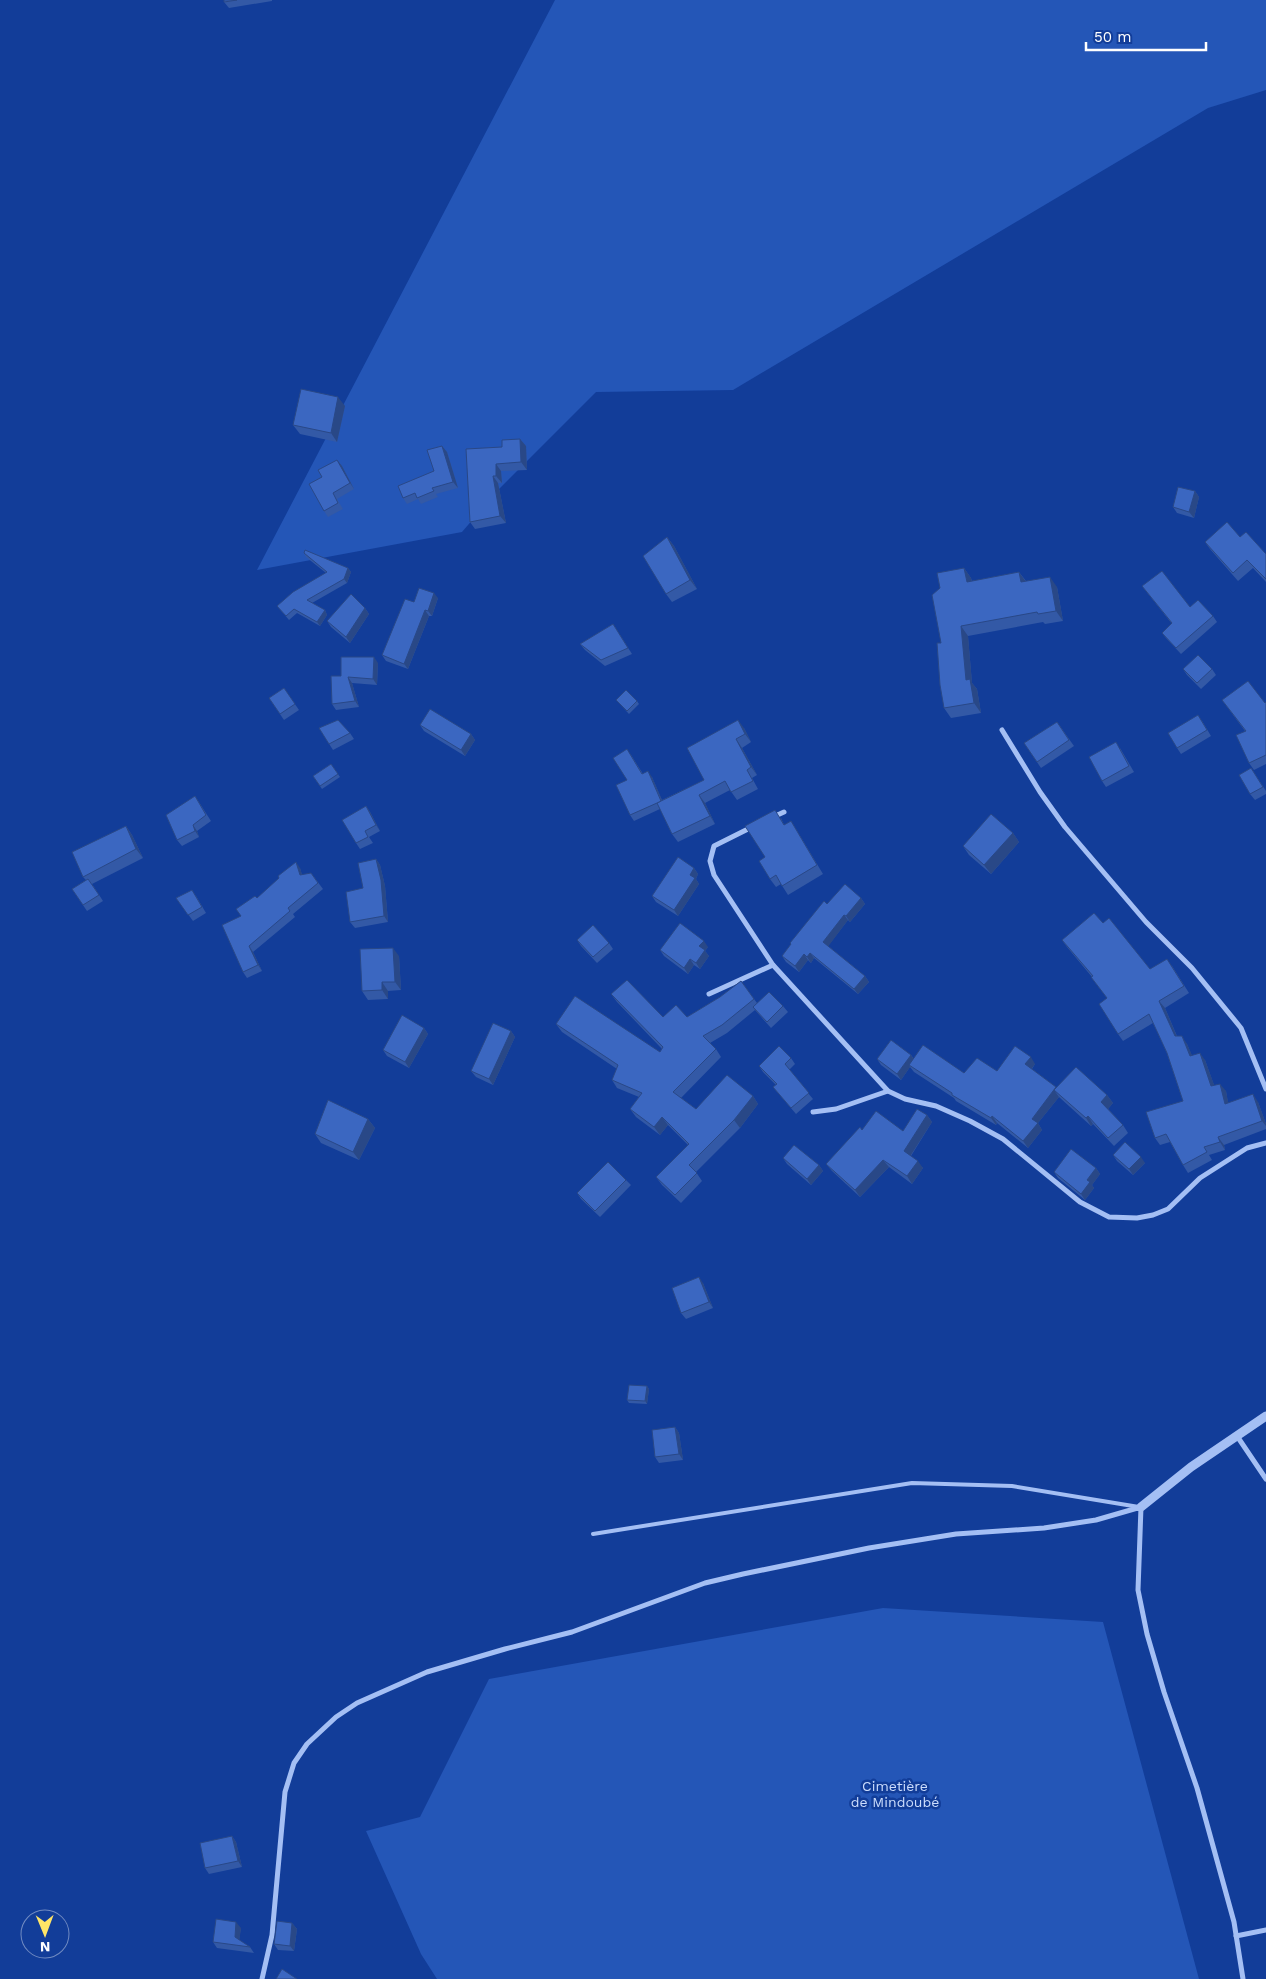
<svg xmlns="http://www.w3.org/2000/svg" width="1266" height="1979" viewBox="0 0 1266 1979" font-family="'Work Sans',sans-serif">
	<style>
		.green { fill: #2456b7 }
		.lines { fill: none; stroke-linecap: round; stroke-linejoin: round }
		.service { stroke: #a4bff4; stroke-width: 4 }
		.minor { stroke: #a4bff4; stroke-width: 5 }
		.tertiary { stroke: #a4bff4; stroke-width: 9 }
		.wall { fill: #3359a6 }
		.shaded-wall { fill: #294887 }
		.building { fill: #3b67c1; stroke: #294887 }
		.labels { text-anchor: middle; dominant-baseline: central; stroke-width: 5; stroke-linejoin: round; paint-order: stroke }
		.park-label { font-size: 14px; fill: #ccddfd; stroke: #123d99 }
	</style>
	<rect width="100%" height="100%" fill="#123d99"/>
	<g class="green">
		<polygon points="555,0 1266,0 1266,90 1208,108 733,390 596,392 499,489 462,532 257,570"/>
		<polygon points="883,1608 1103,1622 1199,1979 437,1979 421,1954 366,1831 420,1817 489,1679"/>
	</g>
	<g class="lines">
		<polyline class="service" points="593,1534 912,1483 1012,1486 1139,1507"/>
		<g class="minor">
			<polyline points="1002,730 1040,792 1065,827 1146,922 1192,968 1241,1028 1266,1089"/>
			<polyline points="773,817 784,812"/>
			<polyline points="752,827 714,846 710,861 714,875 773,965 888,1091 905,1099 936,1106 970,1121 1003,1139 1080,1202 1109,1217 1137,1218 1153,1215 1168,1209 1200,1178 1247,1148 1266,1143"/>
			<polyline points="709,994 773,965"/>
			<polyline points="813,1112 836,1109 888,1091"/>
			<polyline points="1237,1436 1266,1479"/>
			<polyline points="1236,1936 1266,1930"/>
			<polyline points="262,1979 272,1935 285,1792 294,1763 307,1744 336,1717 357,1703 427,1672 505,1649 572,1632 705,1583 743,1574 869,1548 956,1534 1044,1528 1096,1520 1141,1507 1138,1590 1147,1634 1164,1692 1197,1788 1234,1922 1243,1979"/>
		</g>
		<polyline class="tertiary" points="1141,1507 1191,1467 1266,1416"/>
	</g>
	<g class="wall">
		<polygon points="224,0 272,0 272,1 229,8 224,2"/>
		<polygon points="345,406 337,442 300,434 293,425"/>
		<polygon points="520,439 526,446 527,470 501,471 502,483 498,483 506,523 475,529 470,522 502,447"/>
		<polygon points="442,446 447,452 458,488 436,494 438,497 421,504 418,499 407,504 403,498 434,471"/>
		<polygon points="337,460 342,466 354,489 337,499 343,509 328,517 324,511"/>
		<polygon points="1195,491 1199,497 1194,518 1177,513 1173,507"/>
		<polygon points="667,537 674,546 697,589 672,602 666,594"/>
		<polygon points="1240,537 1266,554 1266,582 1253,568 1238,581 1210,549 1205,542"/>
		<polygon points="304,553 348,568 351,572 347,583 312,603 325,610 327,615 320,626 297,613 289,620 277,606 326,573 306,557"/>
		<polygon points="964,568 971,578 972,581 1019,572 1026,581 1057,587 1063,621 1045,624 1043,622 968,636 972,683 977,689 981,713 951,718 944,708"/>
		<polygon points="1142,586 1213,616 1217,622 1181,654 1166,638 1162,633 1172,624"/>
		<polygon points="438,598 432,616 429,616 408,669 386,661 382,655 414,602"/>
		<polygon points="365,608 369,614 350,643 331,627 327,621"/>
		<polygon points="613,624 632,654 605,666 585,650 580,644"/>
		<polygon points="378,663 377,685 352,683 359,707 336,710 332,704 341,676"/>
		<polygon points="1183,669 1212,669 1216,675 1201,689 1187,675"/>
		<polygon points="284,688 299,710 284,720 269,698"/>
		<polygon points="616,700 637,701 639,704 629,714"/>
		<polygon points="1222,700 1265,703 1266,702 1266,764 1254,770 1249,763 1245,731"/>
		<polygon points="1202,721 1211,736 1181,754 1177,748"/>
		<polygon points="1057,722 1074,746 1041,768 1024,743"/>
		<polygon points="420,725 471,734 475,740 465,756 424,731"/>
		<polygon points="319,728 350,733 354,739 333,750"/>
		<polygon points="744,728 751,742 742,748 757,775 752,778 758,789 737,800 730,790 705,803 715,824 678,842 672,834 660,809 634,821 630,815 627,780 631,755 643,774 652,777 662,800 704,780"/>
		<polygon points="1120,748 1134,772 1106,787 1102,781"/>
		<polygon points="331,764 340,777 322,789 313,776"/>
		<polygon points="1251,768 1266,791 1266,794 1255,800 1250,794"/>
		<polygon points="195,796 211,821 197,831 199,837 182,846 177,840"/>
		<polygon points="366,806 370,812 380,831 369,837 373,843 360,849 356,843"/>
		<polygon points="781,818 784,825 791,821 823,874 788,895 781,884 776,887 770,879 765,857"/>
		<polygon points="126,826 132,835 143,858 92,884 103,901 87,911 72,889 86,880 83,877"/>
		<polygon points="1013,833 1019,842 991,874 969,855 963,846"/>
		<polygon points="376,859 380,865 385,886 388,922 355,928 350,922 363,888"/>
		<polygon points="300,868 302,875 311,873 323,889 293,914 295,917 253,952 262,971 247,978 243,972 241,916 257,898"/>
		<polygon points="694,868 698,874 696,879 699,884 678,916 656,902 652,896"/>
		<polygon points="196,896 206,913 193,921 176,898"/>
		<polygon points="861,898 865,904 850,922 848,920 828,946 865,976 869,982 858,994 814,958 811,963 808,960 799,972 786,962 782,956 791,944 790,943 827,904"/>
		<polygon points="1103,923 1150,969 1172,966 1189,993 1165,1008 1177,1036 1187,1044 1192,1056 1205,1060 1214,1085 1226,1091 1228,1103 1258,1102 1266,1124 1266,1129 1224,1145 1225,1150 1209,1155 1212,1160 1188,1173 1183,1165 1170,1142 1160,1145 1155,1138 1183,1101 1167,1053 1153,1023 1123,1041 1118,1034 1107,998 1091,977 1092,977 1067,947 1062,940"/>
		<polygon points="577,940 609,943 613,949 597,963 581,946"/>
		<polygon points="708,947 705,951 709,956 700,969 694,965 688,974 664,956 660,950"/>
		<polygon points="399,956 401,990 388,991 388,999 368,1000 362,991"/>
		<polygon points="741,981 757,1003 783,1006 788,1012 771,1028 755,1010 727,1033 710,1043 716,1049 721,1057 681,1098 696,1109 753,1096 758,1104 740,1128 696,1172 702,1181 681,1203 662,1185 656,1177 688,1145 668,1125 660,1135 636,1117 630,1109 639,1097 617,1088 612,1080 617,1069 562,1032 556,1024 660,1052 662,1049 617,1002 611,994 663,1017 687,1017 720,997"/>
		<polygon points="424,1028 428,1034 409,1068 387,1056 383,1050"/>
		<polygon points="511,1031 515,1037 493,1085 476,1077 471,1071"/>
		<polygon points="911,1055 914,1059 964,1073 997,1071 1035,1064 1032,1069 1057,1088 1107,1095 1113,1103 1108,1109 1123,1125 1128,1133 1114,1146 1093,1124 1091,1126 1059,1097 1038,1123 1042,1130 1028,1148 997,1123 996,1125 956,1101 954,1098 914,1072 910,1067 901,1080 881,1065 877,1059"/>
		<polygon points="791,1058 795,1064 789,1070 813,1099 796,1114 773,1087 776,1085 763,1072 759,1066"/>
		<polygon points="927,1115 932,1122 911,1156 923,1168 912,1184 889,1167 860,1197 832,1171 826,1164 862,1130 903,1131"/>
		<polygon points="368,1119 375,1128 359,1160 321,1143 315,1134"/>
		<polygon points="1113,1155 1145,1163 1133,1175 1117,1161"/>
		<polygon points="783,1158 819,1165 823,1171 811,1185 787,1164"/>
		<polygon points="1096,1168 1100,1174 1092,1185 1094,1188 1085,1200 1058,1178 1054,1172"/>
		<polygon points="626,1180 631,1185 600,1217 581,1199 577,1193"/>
		<polygon points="703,1283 713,1308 686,1319 681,1313"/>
		<polygon points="647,1386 649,1389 647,1404 629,1403 627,1400"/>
		<polygon points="675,1427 679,1433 683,1460 659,1463 655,1457"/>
		<polygon points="232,1836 236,1842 242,1867 209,1874 205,1868"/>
		<polygon points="292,1923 297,1929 294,1951 278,1950 274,1944"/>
		<polygon points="241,1928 239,1940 250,1947 254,1953 217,1948 213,1942"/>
	</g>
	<g class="shaded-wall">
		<polygon points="338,397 345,406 337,442 331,433"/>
		<polygon points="520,439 526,446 527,470 521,462"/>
		<polygon points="442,446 447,452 458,488 453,482"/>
		<polygon points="337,460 342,466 354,489 350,483"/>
		<polygon points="496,464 501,471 502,483 496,476"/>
		<polygon points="493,476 498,483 506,523 500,516"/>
		<polygon points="1195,491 1199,497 1194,518 1189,512"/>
		<polygon points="667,537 674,546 697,589 690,580"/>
		<polygon points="348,568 351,572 347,583 344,579"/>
		<polygon points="964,568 971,578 974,592 967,582"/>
		<polygon points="1019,572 1026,582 1021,582"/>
		<polygon points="1050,577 1057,587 1063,621 1056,611"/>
		<polygon points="434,593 438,598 432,616 428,611"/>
		<polygon points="365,608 369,614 350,643 346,637"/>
		<polygon points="325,610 327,615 320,626 317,622"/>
		<polygon points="425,610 429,616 408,669 404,664"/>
		<polygon points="961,626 968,636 972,683 977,689 981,713 974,703 966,680"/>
		<polygon points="374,657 378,663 377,685 373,679"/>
		<polygon points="348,677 352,683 359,707 355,701"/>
		<polygon points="738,720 744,728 751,742 745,734"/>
		<polygon points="471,734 475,740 465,756 461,750"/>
		<polygon points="736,739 742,748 757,775 751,767"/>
		<polygon points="648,771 652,777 665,807 662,801"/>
		<polygon points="699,795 705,803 715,824 710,816"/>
		<polygon points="366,806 370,812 380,831 376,825"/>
		<polygon points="193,825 197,831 199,837 195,831"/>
		<polygon points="126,826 132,835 143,858 136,849"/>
		<polygon points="1013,833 1019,842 991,874 984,865"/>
		<polygon points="376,859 380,865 385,886 388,922 384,916"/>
		<polygon points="296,862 300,868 304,881 300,875"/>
		<polygon points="694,868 698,874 696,879 699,884 678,916 674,910 690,875"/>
		<polygon points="861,898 865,904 850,922 846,916"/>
		<polygon points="844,915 848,920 827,948 823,942"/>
		<polygon points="704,941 708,947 705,951 709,956 700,969 696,963 699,946"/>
		<polygon points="249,946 253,952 262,971 258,965"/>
		<polygon points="393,948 399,956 401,990 395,982"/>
		<polygon points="810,953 814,958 811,963 807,957"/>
		<polygon points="804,954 808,960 799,972 795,966"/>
		<polygon points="690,959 694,965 688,974 684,968"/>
		<polygon points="865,976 869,982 858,994 854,989"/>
		<polygon points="382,982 388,991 388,999 382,990"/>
		<polygon points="1159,1001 1165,1008 1180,1044 1175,1036"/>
		<polygon points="424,1028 428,1034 409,1068 405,1062"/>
		<polygon points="511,1031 515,1037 493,1085 489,1079"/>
		<polygon points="1182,1036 1187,1044 1196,1064 1190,1056"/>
		<polygon points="1200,1053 1205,1060 1217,1093 1211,1086"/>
		<polygon points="911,1055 915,1061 909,1065 910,1067 901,1080 897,1074"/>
		<polygon points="1031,1057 1035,1064 1030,1071 1025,1064"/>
		<polygon points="1220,1084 1226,1091 1230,1112 1225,1104"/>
		<polygon points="1056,1087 1054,1090 1059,1097 1038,1123 1042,1130 1028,1148 1023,1141 1032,1119"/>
		<polygon points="1253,1094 1258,1102 1266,1124 1266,1126 1262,1121"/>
		<polygon points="1107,1095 1113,1103 1107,1110 1101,1102"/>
		<polygon points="753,1096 758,1104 740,1128 734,1120"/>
		<polygon points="927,1115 932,1122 909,1158 904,1151"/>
		<polygon points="992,1116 997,1123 996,1125 991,1118"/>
		<polygon points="1088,1116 1093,1124 1091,1126 1086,1118"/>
		<polygon points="662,1117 668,1125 660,1135 654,1127"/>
		<polygon points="368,1119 375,1128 359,1160 353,1152"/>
		<polygon points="1218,1137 1224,1145 1225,1150 1220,1142"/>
		<polygon points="1141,1157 1145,1163 1133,1175 1129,1169"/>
		<polygon points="883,1160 889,1167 860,1197 855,1190"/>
		<polygon points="918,1161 923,1168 912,1184 907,1176"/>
		<polygon points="819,1165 823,1171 811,1185 807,1179"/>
		<polygon points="1096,1168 1100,1174 1092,1185 1094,1188 1085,1200 1081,1194 1087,1180"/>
		<polygon points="699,1277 703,1283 713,1308 709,1302"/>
		<polygon points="647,1386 649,1389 647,1404 645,1401"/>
		<polygon points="675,1427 679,1433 683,1460 679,1454"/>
		<polygon points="232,1836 236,1842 242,1867 238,1861"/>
		<polygon points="236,1922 241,1928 239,1943 235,1937"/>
		<polygon points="292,1923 297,1929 294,1951 290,1946"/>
	</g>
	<g class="building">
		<polygon points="224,0 237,0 224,2"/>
		<polygon points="301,389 338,397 331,433 293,425"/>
		<polygon points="520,439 521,462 496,464 496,476 493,476 500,516 470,522 466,449 502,447 502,440"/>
		<polygon points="442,446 453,482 432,488 434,491 417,498 415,493 403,498 398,486 434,471 427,450"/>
		<polygon points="337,460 350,483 333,493 338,503 324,511 309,484 322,477 318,470"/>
		<polygon points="1178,487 1195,491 1189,512 1173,507"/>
		<polygon points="1227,522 1240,537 1246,532 1266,554 1266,579 1247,560 1233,573 1205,542"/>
		<polygon points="667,537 690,580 666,594 643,556"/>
		<polygon points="305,550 348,568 344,579 307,600 325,610 317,622 294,609 286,616 277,606 293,592 327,572 304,553"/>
		<polygon points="964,568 967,582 1019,572 1021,582 1050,577 1056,611 1038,614 1037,612 961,626 966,680 970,679 974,703 944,708 940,685 937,643 941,643 932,595 940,588 937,573"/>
		<polygon points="1162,571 1190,607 1198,600 1213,616 1176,648 1162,633 1172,623 1142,586"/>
		<polygon points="419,588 434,593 428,611 425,610 404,664 382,655 405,599 414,602"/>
		<polygon points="351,594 365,608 346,637 327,621"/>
		<polygon points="613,624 628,648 601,660 580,644"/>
		<polygon points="1198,655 1212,669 1197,683 1183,669"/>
		<polygon points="341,657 374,657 373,679 348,677 355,701 332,704 331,676 341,676"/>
		<polygon points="1248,681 1265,703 1266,702 1266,755 1249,763 1236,735 1246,731 1222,700"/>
		<polygon points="284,688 295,704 280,714 269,698"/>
		<polygon points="626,690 637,701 627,711 616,700"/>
		<polygon points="430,709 471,734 461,750 420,725"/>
		<polygon points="1198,715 1207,730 1177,748 1168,733"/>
		<polygon points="338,720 350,733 329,744 319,728"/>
		<polygon points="738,720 745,734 736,739 751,767 747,770 753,781 731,792 725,781 699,795 710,816 672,834 657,803 704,780 687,748"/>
		<polygon points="1057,722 1069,740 1037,762 1024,743"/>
		<polygon points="1116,742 1129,766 1102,781 1089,757"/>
		<polygon points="627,749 642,774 648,771 661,801 657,803 630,815 616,785 627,780 613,758"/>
		<polygon points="331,764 338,774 320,786 313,776"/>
		<polygon points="1251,768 1263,787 1250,794 1239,775"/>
		<polygon points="195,796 206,815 193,825 195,831 177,840 166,815"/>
		<polygon points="366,806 376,825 365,831 368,837 356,843 342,820"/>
		<polygon points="775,810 784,825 791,821 817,865 782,886 776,875 770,879 759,861 765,857 745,826"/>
		<polygon points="991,814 1013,833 984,865 963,846"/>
		<polygon points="126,826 136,849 83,877 72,852"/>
		<polygon points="678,857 694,868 690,875 695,878 674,910 652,896"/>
		<polygon points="376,859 381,880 384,916 350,922 346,892 363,888 358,863"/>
		<polygon points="296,862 300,875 311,873 318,883 288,908 290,911 249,946 258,965 243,972 222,925 241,916 236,909 255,896 257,898 279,878 278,876"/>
		<polygon points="88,879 99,895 83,905 72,889"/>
		<polygon points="845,884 861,898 846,916 844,915 823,942 865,976 854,989 810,953 807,957 804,954 795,966 782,956 791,944 790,943 824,901 827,904"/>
		<polygon points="192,890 202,907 188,915 176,898"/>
		<polygon points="1094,913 1103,923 1109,918 1150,969 1167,959 1184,986 1159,1001 1175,1036 1182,1036 1190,1056 1200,1053 1211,1086 1220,1084 1225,1104 1253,1094 1262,1121 1218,1137 1220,1142 1204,1147 1207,1152 1183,1165 1166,1134 1155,1138 1146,1112 1183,1101 1167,1053 1149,1014 1118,1034 1099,1004 1107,998 1091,977 1093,976 1062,940"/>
		<polygon points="680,923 704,941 699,946 705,950 696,963 690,959 684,968 660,950"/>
		<polygon points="593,925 609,943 593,957 577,940"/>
		<polygon points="393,948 395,982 382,982 382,990 362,991 360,949"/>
		<polygon points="627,980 663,1017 676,1005 687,1017 720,997 741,981 754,999 722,1025 703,1036 716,1049 673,1092 696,1109 727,1075 753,1096 734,1120 689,1165 697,1173 675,1195 656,1177 689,1144 662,1117 654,1127 630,1109 642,1093 612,1080 618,1065 556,1024 575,996 660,1052 663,1047 611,994"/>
		<polygon points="769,992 783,1006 767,1022 753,1007"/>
		<polygon points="402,1015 424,1028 405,1062 383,1050"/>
		<polygon points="493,1023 511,1031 489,1079 471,1071"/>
		<polygon points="891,1040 911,1055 897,1074 877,1059"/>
		<polygon points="923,1045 964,1073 977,1058 997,1071 1015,1046 1031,1057 1025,1064 1056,1087 1032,1119 1038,1123 1023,1141 992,1116 991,1118 952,1095 952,1093 909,1065"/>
		<polygon points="779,1046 791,1058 785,1064 809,1093 791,1108 773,1087 777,1084 759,1066"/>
		<polygon points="1076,1067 1107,1095 1101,1102 1123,1125 1108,1138 1088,1116 1086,1118 1054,1090"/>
		<polygon points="328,1100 368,1119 353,1152 315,1134"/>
		<polygon points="917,1109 927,1115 904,1151 918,1161 907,1176 883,1160 855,1190 826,1164 860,1127 862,1130 876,1111 903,1131"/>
		<polygon points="1125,1142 1141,1157 1129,1169 1113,1155"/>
		<polygon points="794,1145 819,1165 807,1179 783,1158"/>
		<polygon points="1071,1149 1096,1168 1087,1180 1090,1182 1081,1194 1054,1172"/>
		<polygon points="608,1162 626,1180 595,1211 577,1193"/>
		<polygon points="699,1277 709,1302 681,1313 672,1288"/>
		<polygon points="629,1385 647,1386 645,1401 627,1400"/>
		<polygon points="675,1427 679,1454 655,1457 652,1430"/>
		<polygon points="232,1836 238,1861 205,1868 200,1843"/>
		<polygon points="216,1919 236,1922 235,1937 250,1947 213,1942"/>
		<polygon points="277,1921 292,1923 290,1946 274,1944"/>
		<polygon points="282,1969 297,1979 276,1979"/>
	</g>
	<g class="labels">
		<g class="park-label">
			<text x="895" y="1786">Cimetière<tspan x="895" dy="16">de Mindoubé</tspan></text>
		</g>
	</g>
	<g transform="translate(45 1934) rotate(179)"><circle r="24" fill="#123d99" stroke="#718bc2"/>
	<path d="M0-4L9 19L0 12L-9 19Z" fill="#ffe567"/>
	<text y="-8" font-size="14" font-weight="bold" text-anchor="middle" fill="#ffffff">N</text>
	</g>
	<path d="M1086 42v8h120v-8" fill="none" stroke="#ffffff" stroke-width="2.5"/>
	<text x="1094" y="42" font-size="15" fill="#ffffff" stroke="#123d99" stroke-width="4" paint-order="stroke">50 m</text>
</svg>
